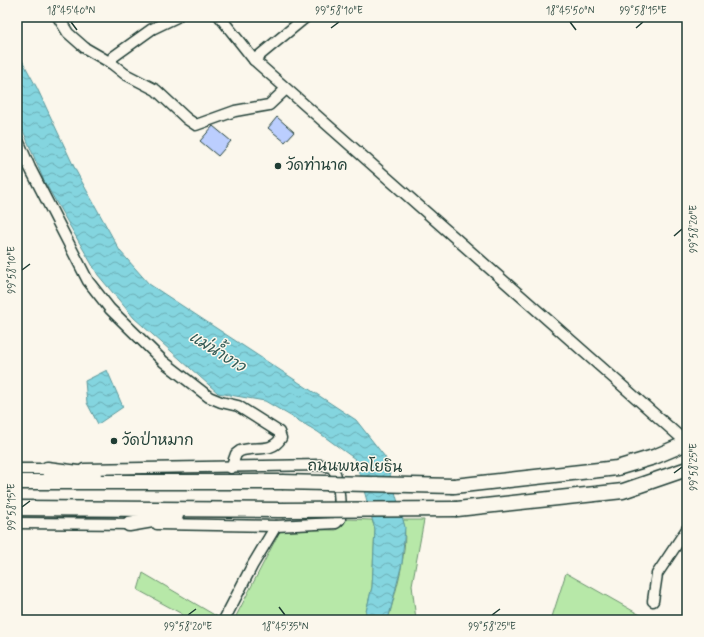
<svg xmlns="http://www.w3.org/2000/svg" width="704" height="637" viewBox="0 0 704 637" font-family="Mynerve,'Playpen Sans Thai',sans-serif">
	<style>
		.green { fill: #b7e8a8; stroke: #6b926e }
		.water { fill: url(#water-waves); stroke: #5c989b }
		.building { fill: #bbcefe; stroke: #1f3d34 }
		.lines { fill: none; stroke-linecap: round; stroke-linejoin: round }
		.minor-casing { stroke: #1f3d34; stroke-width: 13 }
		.highway-casing { stroke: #1f3d34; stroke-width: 17 }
		.minor { stroke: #fbf7ec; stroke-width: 10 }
		.highway { stroke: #fbf7ec; stroke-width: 14 }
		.highway-bridge-casing { stroke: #1f3d34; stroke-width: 17; stroke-linecap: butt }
		.highway-bridge { stroke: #fbf7ec; stroke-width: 14 }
		.ticks { fill: none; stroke: #1f3d34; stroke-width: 1.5 }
		.poi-dot { fill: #1f3d34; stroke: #fbf7ec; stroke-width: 1.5 }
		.labels { text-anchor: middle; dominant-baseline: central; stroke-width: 3; stroke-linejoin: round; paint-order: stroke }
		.poi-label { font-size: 15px; fill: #1f3d34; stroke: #fbf7ec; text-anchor: start }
		.street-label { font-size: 15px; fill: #1f3d34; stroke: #fbf7ec }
		.water-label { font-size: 16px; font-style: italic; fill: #335b56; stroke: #fbf7ec }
		.neatline { fill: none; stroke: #1f3d34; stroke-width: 1.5 }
		.ticks-label { font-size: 10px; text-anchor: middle; fill: #1f3d34 }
	</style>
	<defs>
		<pattern id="water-waves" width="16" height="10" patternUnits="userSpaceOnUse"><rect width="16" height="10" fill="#84d5df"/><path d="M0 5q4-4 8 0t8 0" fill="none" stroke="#6baeb6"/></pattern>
	</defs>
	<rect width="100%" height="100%" fill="#fbf7ec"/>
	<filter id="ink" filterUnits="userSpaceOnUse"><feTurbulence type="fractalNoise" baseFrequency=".025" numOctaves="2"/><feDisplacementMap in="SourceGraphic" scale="8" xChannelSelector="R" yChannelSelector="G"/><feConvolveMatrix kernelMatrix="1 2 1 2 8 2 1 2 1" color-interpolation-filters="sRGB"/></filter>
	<g filter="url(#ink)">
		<g class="green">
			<polygon points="347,519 372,520 375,529 372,587 364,620 234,620 281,529 336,530 342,526"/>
			<path d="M403 520H424L412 585 416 620H388C395 593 410 547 403 520Z"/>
			<polygon points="143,573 223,620 179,620 182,614 138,590"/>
			<polygon points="566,573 649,620 551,620"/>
		</g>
		<g class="water">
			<polygon points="17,51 37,88 76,171 120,251 149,284 356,420 385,457 405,527 402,563 388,620 364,620 372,587 375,529 355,459 318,432 265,401 218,393 134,318 98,275 44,181 17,116"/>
			<polygon points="107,370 123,407 98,424 87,403 85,381"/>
		</g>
		<g class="building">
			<polygon points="277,117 294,132 285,142 268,128"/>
			<polygon points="213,126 231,141 218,156 200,141"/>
		</g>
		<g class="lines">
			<defs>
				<g id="minor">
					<polyline points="58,17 68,33 85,48 111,63 125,74 156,90 187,119 196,125 235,111 269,105 286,89"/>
					<polyline points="220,17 254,60 687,443"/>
					<polyline points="254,60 306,17"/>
					<polyline points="111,63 113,57 152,29 177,17"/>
					<path d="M17 138 30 168 88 281 110 309 164 362 209 397 221 402 238 406 279 432 281 438C271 454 255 445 240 451L236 454 231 468"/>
					<polyline points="17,469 54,469"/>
					<path d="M84 469 321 465C324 466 328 466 331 467 340 473 340 509 340 519L336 523 276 526 157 524"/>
					<polyline points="17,523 135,524"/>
					<polyline points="653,601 657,574 687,529"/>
					<polyline points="224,620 252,566 276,526"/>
				</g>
				<g id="highway">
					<polyline points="47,469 94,475"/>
					<polyline points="17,482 282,482"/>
					<polyline points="454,486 617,468 654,457 687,443"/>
					<polyline points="17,508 282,510"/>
					<polyline points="457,509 623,491 687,469"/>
					<polyline points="129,524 176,516"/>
				</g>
			</defs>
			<use href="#minor" class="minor-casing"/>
			<use href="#highway" class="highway-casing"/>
			<use href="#minor" class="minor"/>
			<use href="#highway" class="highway"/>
			<defs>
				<g id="highway-bridge">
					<polyline points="282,482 454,486"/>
					<polyline points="282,510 457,509"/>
				</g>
			</defs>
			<use href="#highway-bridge" class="highway-bridge-casing"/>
			<use href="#highway-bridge" class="highway-bridge"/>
		</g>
	</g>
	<path class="ticks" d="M71 22 77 30M570 22 576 30M331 28 339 22M636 28 643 22M674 236 682 229M22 270 30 264M674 473 682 467M22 507 30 501M279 607 285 615M188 615 196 609M492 615 500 609"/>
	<g class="poi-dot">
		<circle cx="278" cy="166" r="4"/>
		<circle cx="114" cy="441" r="4"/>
	</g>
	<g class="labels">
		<g class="poi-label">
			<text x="286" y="166">วัดท่านาค</text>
			<text x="122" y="441">วัดป่าหมาก</text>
		</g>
		<g class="street-label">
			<text transform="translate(355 467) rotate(1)">ถนนพหลโยธิน</text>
		</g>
		<g class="water-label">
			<text transform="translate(217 352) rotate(32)">แม่น้ำงาว</text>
		</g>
	</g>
	<rect width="704" height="637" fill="none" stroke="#fbf7ec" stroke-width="44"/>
	<rect x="22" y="22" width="660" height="593" class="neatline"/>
	<g class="ticks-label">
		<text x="71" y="14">18°45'40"N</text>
		<text x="339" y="14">99°58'10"E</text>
		<text x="570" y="14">18°45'50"N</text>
		<text x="643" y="14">99°58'15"E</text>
		<text transform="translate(693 229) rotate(-90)" y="4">99°58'20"E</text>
		<text transform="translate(11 270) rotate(-90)" y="4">99°58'10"E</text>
		<text transform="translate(693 467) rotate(-90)" y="4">99°58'25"E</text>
		<text transform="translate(11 507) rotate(-90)" y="4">99°58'15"E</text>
		<text x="188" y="630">99°58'20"E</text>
		<text x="285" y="630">18°45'35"N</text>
		<text x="492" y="630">99°58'25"E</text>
	</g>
</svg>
